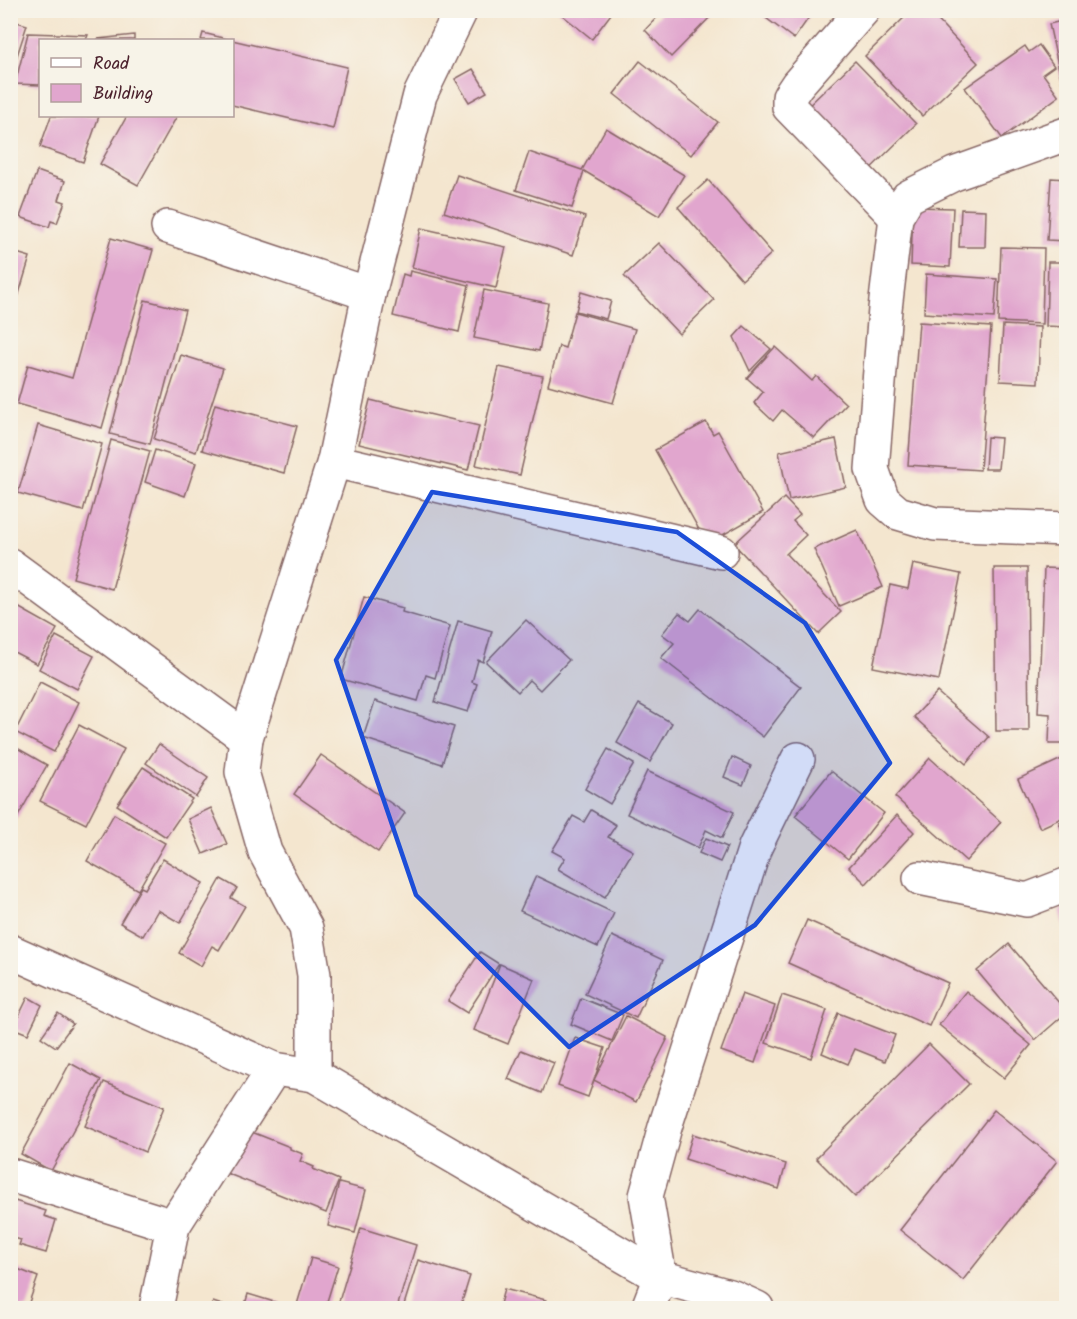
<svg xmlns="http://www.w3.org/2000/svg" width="1077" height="1319" viewBox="0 0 1077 1319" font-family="Kalam,sans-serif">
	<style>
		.building { fill: #e1a6ce }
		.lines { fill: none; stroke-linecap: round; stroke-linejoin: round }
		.street-casing { stroke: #866564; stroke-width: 36 }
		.street { stroke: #fff; stroke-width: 33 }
		.marked { fill: #1d4ed8; fill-opacity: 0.2; stroke: #1d4ed8; stroke-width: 4.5; stroke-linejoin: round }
	</style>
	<rect width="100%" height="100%" fill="#f7f3e8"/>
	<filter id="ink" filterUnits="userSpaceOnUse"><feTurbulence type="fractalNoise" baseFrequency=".0167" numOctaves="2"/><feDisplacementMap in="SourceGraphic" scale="12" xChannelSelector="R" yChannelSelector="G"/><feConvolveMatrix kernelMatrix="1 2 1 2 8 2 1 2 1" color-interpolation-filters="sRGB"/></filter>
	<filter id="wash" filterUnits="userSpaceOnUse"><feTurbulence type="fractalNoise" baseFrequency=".008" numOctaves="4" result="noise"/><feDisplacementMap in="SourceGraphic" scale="24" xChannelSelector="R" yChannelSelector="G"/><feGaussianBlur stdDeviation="1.35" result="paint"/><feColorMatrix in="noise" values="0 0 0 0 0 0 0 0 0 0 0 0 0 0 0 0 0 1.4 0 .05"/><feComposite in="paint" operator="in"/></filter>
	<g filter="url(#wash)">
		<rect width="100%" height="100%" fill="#f4e6cf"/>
		<g id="blocks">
			<g class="building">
				<polygon points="556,10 614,10 592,39"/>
				<polygon points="664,10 717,10 671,57 645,30"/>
				<polygon points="766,10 814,10 794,39 762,15"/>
				<polygon points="912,10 928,10 978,63 922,116 865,56"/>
				<polygon points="10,20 27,25 11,74 10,74"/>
				<polygon points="1066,20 1066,87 1063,88 1049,24"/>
				<polygon points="28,33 88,35 86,40 40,40 40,85 15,84"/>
				<polygon points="203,33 231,40 201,40"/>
				<polygon points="134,35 134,40 98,40 98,39"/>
				<polygon points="232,40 347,67 333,129 232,105"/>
				<polygon points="1039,45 1054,66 1043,74 1059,96 1002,138 965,88 1025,46 1029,52"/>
				<polygon points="640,61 718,122 691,155 614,94"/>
				<polygon points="855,61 916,124 861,178 800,114"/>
				<polygon points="473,69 487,92 469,102 455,79"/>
				<polygon points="51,116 99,116 83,162 40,147"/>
				<polygon points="127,116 177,116 138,185 100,164"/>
				<polygon points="606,128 684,175 659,216 584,171 572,208 516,190 529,152 582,170"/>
				<polygon points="37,171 65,181 59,200 65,202 57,223 51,221 49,227 20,217"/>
				<polygon points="457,175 585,217 573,255 444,212"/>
				<polygon points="1051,178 1066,179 1066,241 1047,240"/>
				<polygon points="708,180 772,253 742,280 678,207"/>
				<polygon points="913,207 953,208 950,267 911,265"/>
				<polygon points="961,209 986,210 985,247 959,247"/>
				<polygon points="421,228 506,247 496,288 412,268"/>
				<polygon points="111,238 153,250 102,428 17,404 28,365 72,378"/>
				<polygon points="659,243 714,300 679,334 624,276"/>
				<polygon points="1001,247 1044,248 1042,324 998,322"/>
				<polygon points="10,251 30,257 18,297 10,295"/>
				<polygon points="1048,262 1066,262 1066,327 1046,326"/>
				<polygon points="410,271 469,285 459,332 393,316 403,274 409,276"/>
				<polygon points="926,274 997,279 994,318 924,313"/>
				<polygon points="484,290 548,303 539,351 474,338"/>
				<polygon points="581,292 611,301 606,319 576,311"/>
				<polygon points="145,300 185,310 150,444 110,434"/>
				<polygon points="575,312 635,329 613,403 548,385 559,346 565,348"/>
				<polygon points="919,322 991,327 980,470 908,465"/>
				<polygon points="1003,325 1040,327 1038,383 1000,381"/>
				<polygon points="744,326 771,349 750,371 734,337"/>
				<polygon points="775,347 812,381 816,376 846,404 814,438 782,410 773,421 754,403 763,392 747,378"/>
				<polygon points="181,355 223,368 196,452 154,439"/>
				<polygon points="499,367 543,376 520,475 476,465"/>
				<polygon points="370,400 479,426 468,470 359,444"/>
				<polygon points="215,404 297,426 284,473 202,450"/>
				<polygon points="706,422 713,434 718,431 763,512 707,544 655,450"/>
				<polygon points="38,425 102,444 83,511 18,493"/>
				<polygon points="987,437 1001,438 998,469 985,469"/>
				<polygon points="836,439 846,487 789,500 779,452"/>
				<polygon points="111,440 150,451 112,589 73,578"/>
				<polygon points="155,450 196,463 185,496 145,482"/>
				<polygon points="784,498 800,515 793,521 806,535 786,554 841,612 818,634 734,544"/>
				<polygon points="857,530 883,587 839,606 814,549"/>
				<polygon points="913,564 961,574 939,680 873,667 890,585 908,589"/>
				<polygon points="994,568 1027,568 1029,731 996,731"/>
				<polygon points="1044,568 1066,569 1066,744 1049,744 1050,714 1038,713"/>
				<polygon points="364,597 403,608 402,612 450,626 435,678 426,675 418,701 341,679"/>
				<polygon points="16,606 57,629 37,664 10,650 10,616"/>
				<polygon points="700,609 801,687 763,737 661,658 674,643 662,634 679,613 690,621"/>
				<polygon points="526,620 569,660 540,690 529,680 518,692 486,662"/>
				<polygon points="458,621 492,631 483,662 478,660 472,682 477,684 468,712 435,702"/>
				<polygon points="56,636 94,656 77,689 39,669"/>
				<polygon points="40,682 79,702 54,752 15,732"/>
				<polygon points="937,692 989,737 966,764 914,717"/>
				<polygon points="375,701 454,727 442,764 363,738"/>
				<polygon points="639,704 672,723 650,762 617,743"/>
				<polygon points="79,725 124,749 86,824 40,801"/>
				<polygon points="10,744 47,765 17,818 10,814"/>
				<polygon points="159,744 208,778 196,797 146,763"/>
				<polygon points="608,749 634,764 610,804 585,789"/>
				<polygon points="321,755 405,813 378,852 294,794"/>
				<polygon points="732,757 751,766 743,785 724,777"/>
				<polygon points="1066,757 1066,816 1040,828 1018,779"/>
				<polygon points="930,758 1001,822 966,861 895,797"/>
				<polygon points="143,767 192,799 166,837 117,805"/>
				<polygon points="647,771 734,812 722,838 706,830 698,848 627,814"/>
				<polygon points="831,771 884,813 848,859 795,816"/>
				<polygon points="211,808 227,844 203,854 188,819"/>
				<polygon points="591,810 616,825 608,837 633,851 605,897 558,869 565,858 552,851 573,816 584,822"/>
				<polygon points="114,814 165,843 138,890 87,861"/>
				<polygon points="897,815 914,832 866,884 849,867"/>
				<polygon points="1066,820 1066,842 1059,822"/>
				<polygon points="706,838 727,847 720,862 699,853"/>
				<polygon points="163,859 203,883 180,923 158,910 143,936 120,923 141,887 145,889"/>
				<polygon points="536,876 614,913 598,947 520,911"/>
				<polygon points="221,879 237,888 231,898 245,906 219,950 212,946 201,966 179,953"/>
				<polygon points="1066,908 1066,931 1060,910"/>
				<polygon points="807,920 948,983 929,1026 788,963"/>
				<polygon points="612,936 663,960 636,1018 585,994"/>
				<polygon points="1009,944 1066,1011 1066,1013 1035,1040 977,971"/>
				<polygon points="480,952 499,964 467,1013 448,1001"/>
				<polygon points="500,964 534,979 508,1044 474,1030"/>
				<polygon points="966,991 1031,1045 1004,1078 939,1025"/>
				<polygon points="742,994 775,1006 755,1063 721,1051"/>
				<polygon points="782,995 827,1010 811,1058 766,1043"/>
				<polygon points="28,997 42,1005 28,1034 13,1028"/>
				<polygon points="581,998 623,1015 612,1041 571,1024"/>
				<polygon points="58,1013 73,1024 56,1047 41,1037"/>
				<polygon points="838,1013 895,1035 885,1061 855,1049 848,1064 822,1053"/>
				<polygon points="626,1016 667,1037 666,1040 667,1040 636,1102 594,1080 588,1097 558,1086 575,1038 605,1048 594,1080"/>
				<polygon points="929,1044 969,1084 855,1197 816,1158"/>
				<polygon points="521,1050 554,1063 542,1093 508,1079"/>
				<polygon points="70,1063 101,1080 51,1171 21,1154"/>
				<polygon points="104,1082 164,1107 145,1152 85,1126"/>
				<polygon points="994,1110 1057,1161 963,1280 900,1230"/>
				<polygon points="244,1129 290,1147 290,1149 303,1154 300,1161 314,1167 313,1169 339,1180 326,1213 226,1173"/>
				<polygon points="693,1134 786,1164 779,1189 685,1159"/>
				<polygon points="339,1183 366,1190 355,1233 328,1226"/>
				<polygon points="15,1201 46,1211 44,1216 56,1220 46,1253 19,1245 21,1240 10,1237 10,1217"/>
				<polygon points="361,1228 416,1245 397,1308 337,1308"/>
				<polygon points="311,1258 338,1266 325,1308 296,1308"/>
				<polygon points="418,1260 470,1276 460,1308 403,1308"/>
				<polygon points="10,1266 38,1277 27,1308 10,1308"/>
				<polygon points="504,1289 546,1300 544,1308 499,1308"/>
				<polygon points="248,1294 291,1307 291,1308 244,1308"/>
				<polygon points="213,1302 231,1308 210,1308"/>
			</g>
		</g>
	</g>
	<g filter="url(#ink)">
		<use href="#blocks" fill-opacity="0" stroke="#866564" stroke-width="1.5"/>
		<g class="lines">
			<defs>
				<g id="street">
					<polyline points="863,10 797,85 789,97 789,107 896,217"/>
					<polyline points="1066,134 954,174 908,197 896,217 885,309 872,469 883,500 898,513 935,524 1066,529"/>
					<polyline points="168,227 369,294"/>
					<polyline points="334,461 721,552"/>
					<polyline points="10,565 246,738"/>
					<polyline points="920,878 1027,900 1066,885"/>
					<polyline points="10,951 274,1069 314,1075 660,1277 733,1297 757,1308"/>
					<polyline points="314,1075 314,975 306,928 265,852 242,772 246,738 334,461 369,294 420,95 461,10"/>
					<polyline points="10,1175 173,1226"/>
					<polyline points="156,1308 173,1226 274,1069"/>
					<polyline points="648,1308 660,1277 646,1196 665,1127 755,847 798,759"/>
				</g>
			</defs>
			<use href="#street" class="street-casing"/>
			<use href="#street" class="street"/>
		</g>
	</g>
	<path class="marked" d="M432 492 677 532 805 623 890 763 755 925 569 1047 416 895 336 660Z"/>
	<rect width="1077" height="1319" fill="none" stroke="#f7f3e8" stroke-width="36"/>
	<rect x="39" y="39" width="195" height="78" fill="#f7f3e8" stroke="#b29e9c" stroke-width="1.5"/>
	<rect x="51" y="58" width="30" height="9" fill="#ffffff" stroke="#b29e9c" stroke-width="1.5"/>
	<text x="93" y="69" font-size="18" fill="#4a1f2b">Road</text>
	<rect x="51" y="84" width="30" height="18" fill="#e1a6ce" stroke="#b29e9c" stroke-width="1.5"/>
	<text x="93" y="99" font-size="18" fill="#4a1f2b">Building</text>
</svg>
